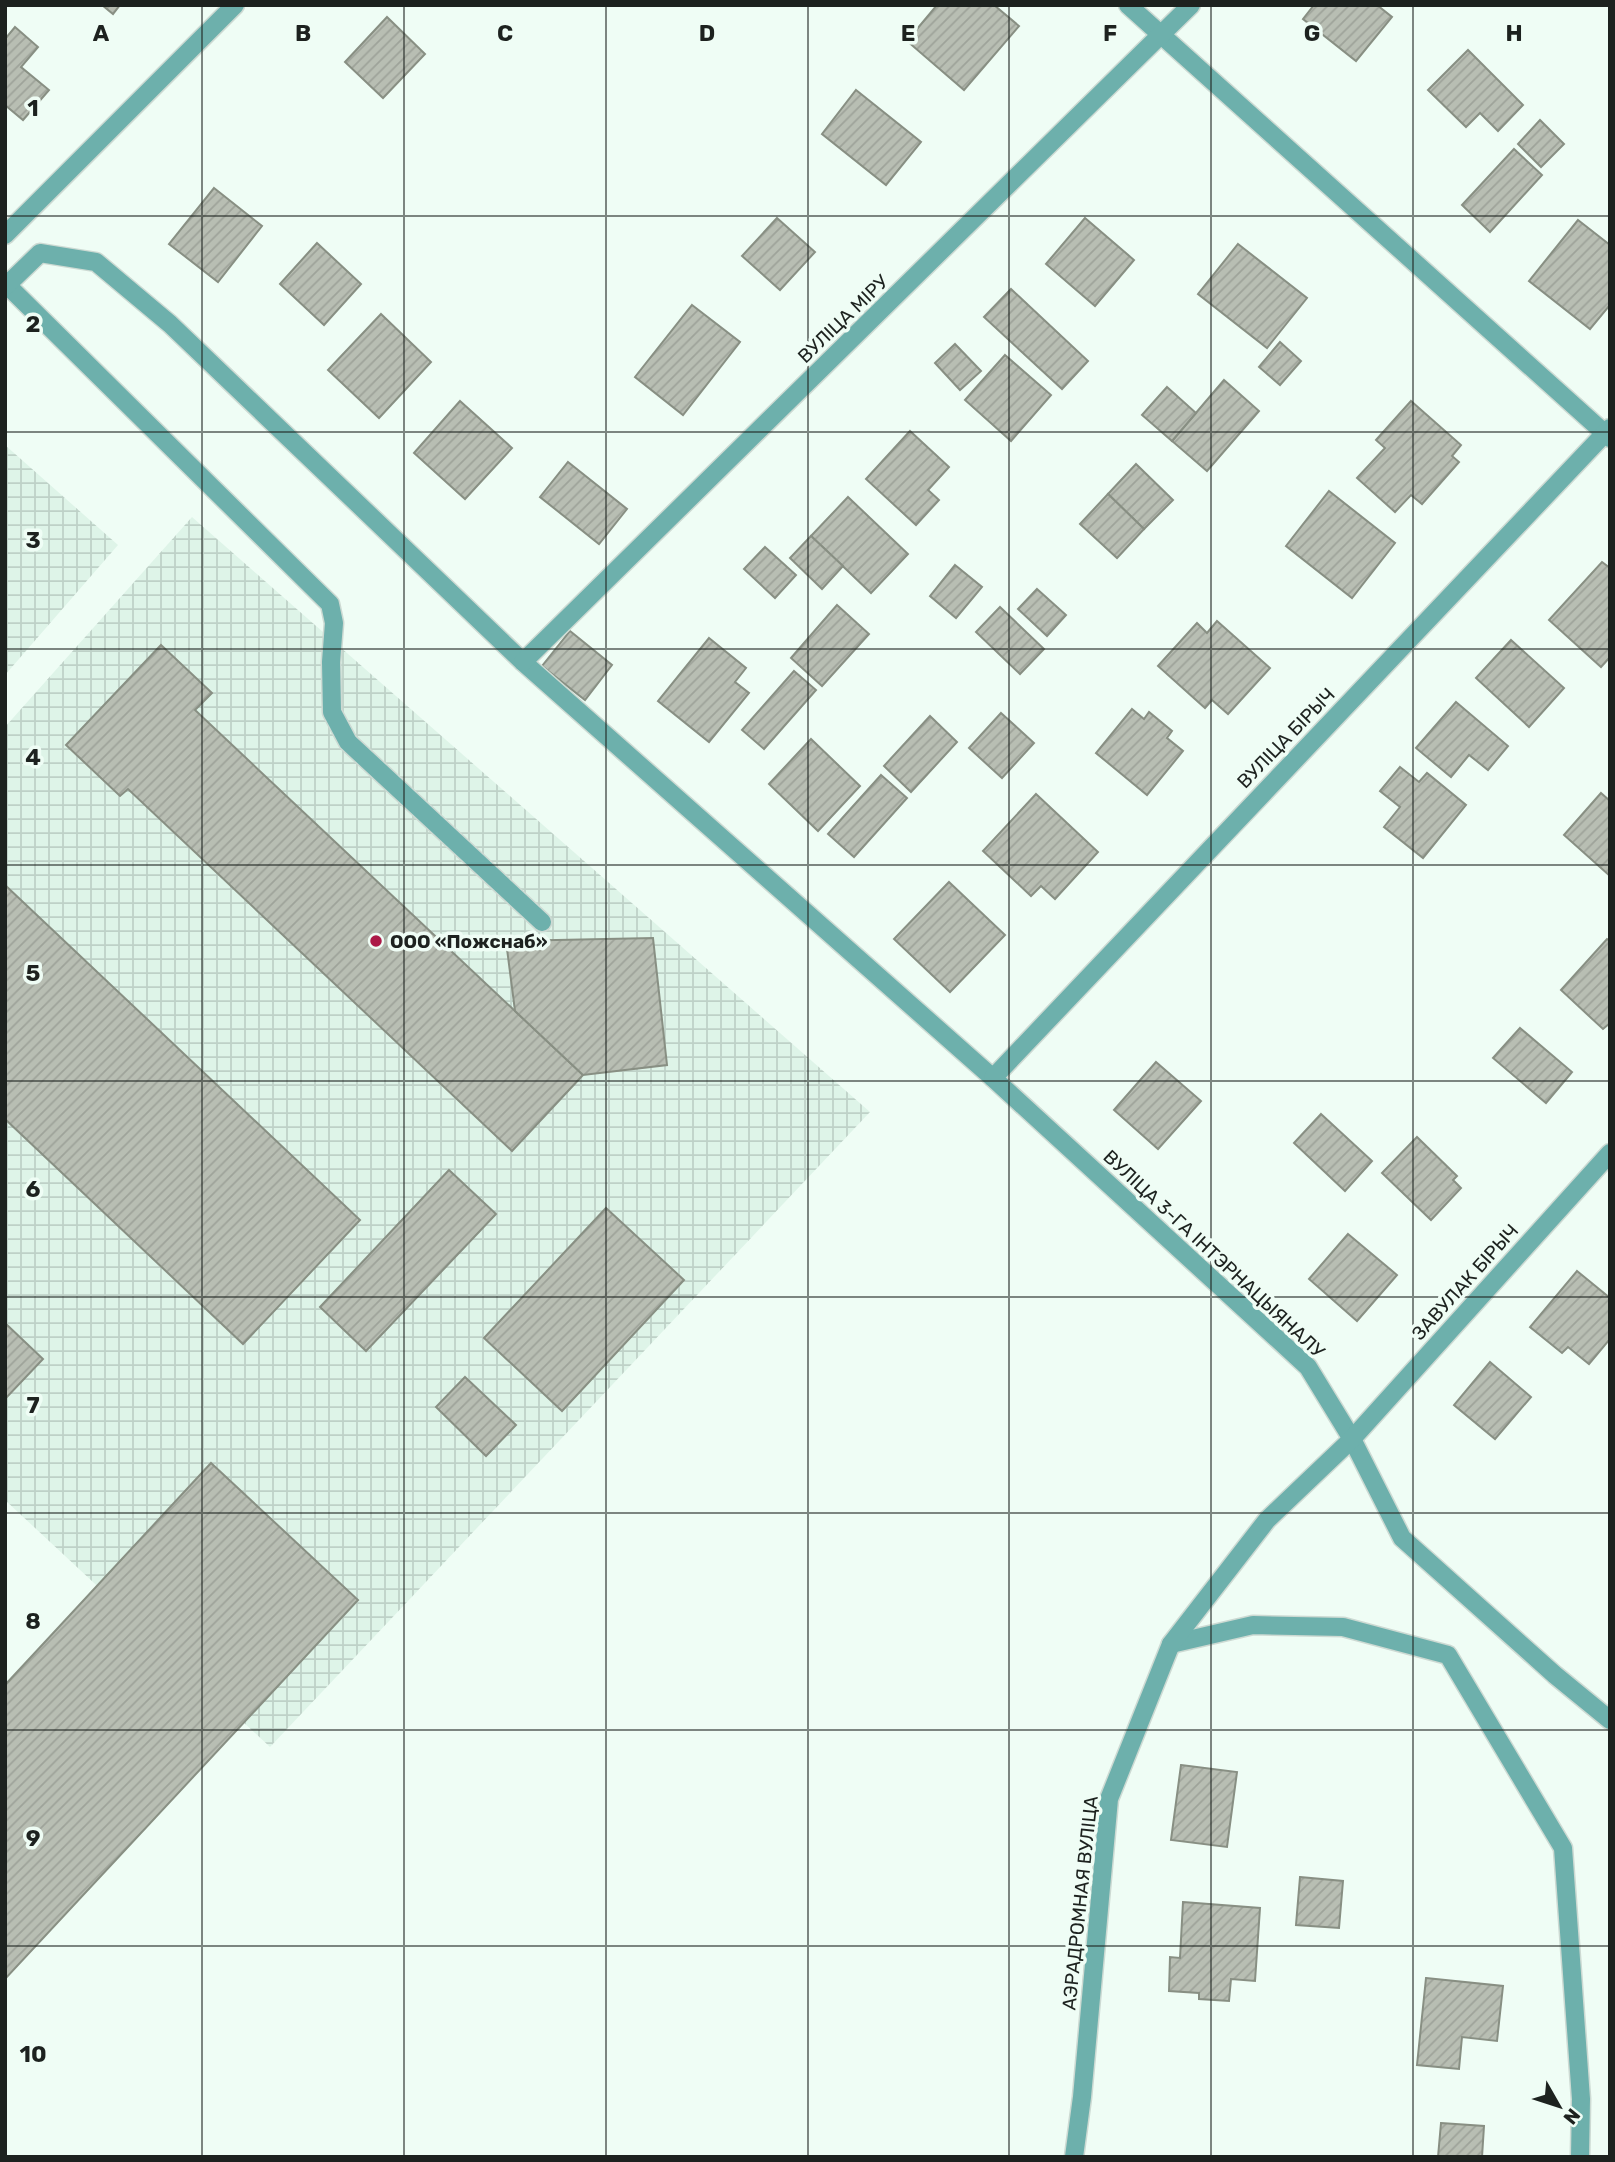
<svg xmlns="http://www.w3.org/2000/svg" width="1615" height="2162" viewBox="0 0 1615 2162" font-family="Rubik,sans-serif">
	<style>
		.industrial { fill: url(#industrial-grid) }
		.building { fill: url(#building-hatch); stroke: #888f83; stroke-width: 2 }
		.lines { fill: none; stroke-linecap: round; stroke-linejoin: round }
		.minor-casing { stroke: #cddad3; stroke-width: 21 }
		.minor { stroke: #6db0ac; stroke-width: 18 }
		.grid { fill: none; stroke: #1d221f; stroke-width: 2; stroke-opacity: 0.55 }
		.poi-dot { fill: #ac1947; stroke: #effdf5; stroke-width: 2.5 }
		.labels { text-anchor: middle; dominant-baseline: central; stroke-width: 7; stroke-linejoin: round; paint-order: stroke }
		.street-label { font-size: 19px; fill: #1d221f; stroke: #effdf5 }
		.poi-label { font-size: 19px; font-weight: bold; fill: #1d221f; stroke: #effdf5; text-anchor: start }
		.grid-label { font-size: 23px; text-anchor: middle; font-weight: bold; fill: #1d221f; stroke: #effdf5; stroke-width: 7; stroke-linejoin: round; paint-order: stroke }
	</style>
	<defs>
		<pattern id="industrial-grid" width="8" height="8" patternUnits="userSpaceOnUse" patternTransform="scale(1.75)"><rect width="8" height="8" fill="#def4e8"/><path d="M0 4h8M4 0v8" fill="none" stroke="#bed1c7"/></pattern>
		<pattern id="building-hatch" width="6" height="6" patternUnits="userSpaceOnUse" patternTransform="scale(1.75)"><rect width="6" height="6" fill="#b8beb3"/><path d="M-1 1l2-2M0 6l6-6M5 7l2-2" fill="none" stroke="#9ea39a"/></pattern>
	</defs>
	<rect width="100%" height="100%" fill="#effdf5"/>
	<g class="industrial">
		<polygon points="5,445 118,545 5,675"/>
		<polygon points="192,517 870,1112 270,1747 5,1500 5,727"/>
	</g>
	<g class="building">
		<polygon points="102,5 120,5 113,14"/>
		<polygon points="937,5 994,5 1019,26 964,90 907,41"/>
		<polygon points="1314,5 1377,5 1392,17 1356,61 1303,19"/>
		<polygon points="387,17 425,54 383,98 345,62"/>
		<polygon points="15,27 38,47 21,67 49,90 23,120 5,105 5,39"/>
		<polygon points="1468,50 1523,105 1498,131 1480,113 1466,127 1428,90"/>
		<polygon points="856,90 921,142 886,185 822,134"/>
		<polygon points="1540,120 1564,144 1541,167 1518,144"/>
		<polygon points="1514,149 1542,175 1490,232 1462,205"/>
		<polygon points="214,188 262,226 218,282 169,244"/>
		<polygon points="777,218 815,252 780,290 742,256"/>
		<polygon points="1085,218 1134,260 1095,306 1046,264"/>
		<polygon points="1578,220 1610,245 1610,305 1590,329 1529,281"/>
		<polygon points="317,243 361,284 324,325 280,284"/>
		<polygon points="1238,244 1307,298 1267,348 1198,294"/>
		<polygon points="1011,289 1088,361 1062,389 984,317"/>
		<polygon points="692,305 740,342 683,415 635,377"/>
		<polygon points="381,314 431,362 379,418 328,370"/>
		<polygon points="1280,342 1301,361 1280,385 1259,367"/>
		<polygon points="955,344 981,371 960,390 935,363"/>
		<polygon points="1005,355 1051,395 1011,441 965,400"/>
		<polygon points="1224,380 1259,411 1207,471 1172,441"/>
		<polygon points="1167,387 1196,413 1172,441 1142,415"/>
		<polygon points="460,401 512,448 465,499 414,453"/>
		<polygon points="1411,401 1461,445 1452,456 1459,462 1422,504 1411,495 1395,512 1357,478 1385,448 1376,440"/>
		<polygon points="910,431 949,467 928,490 939,500 916,525 866,479"/>
		<polygon points="568,462 627,509 599,544 540,497"/>
		<polygon points="1136,464 1173,500 1144,529 1108,494"/>
		<polygon points="1329,491 1395,543 1352,598 1286,546"/>
		<polygon points="1108,494 1144,529 1117,558 1080,524"/>
		<polygon points="848,497 908,554 871,593 811,536"/>
		<polygon points="811,536 843,566 822,589 790,558"/>
		<polygon points="765,547 796,575 775,598 744,569"/>
		<polygon points="1602,562 1610,568 1610,657 1601,667 1549,620"/>
		<polygon points="955,565 982,587 956,618 930,596"/>
		<polygon points="1037,589 1066,615 1047,636 1018,609"/>
		<polygon points="837,605 869,634 822,686 791,658"/>
		<polygon points="1000,607 1044,649 1020,674 976,632"/>
		<polygon points="1217,621 1270,668 1228,714 1212,700 1205,708 1158,666 1197,623 1207,633"/>
		<polygon points="570,631 612,665 585,700 542,666"/>
		<polygon points="709,638 746,668 735,682 749,693 709,742 658,701"/>
		<polygon points="1511,640 1564,688 1529,727 1476,678"/>
		<polygon points="161,645 212,693 195,710 583,1075 512,1151 128,789 120,796 66,745"/>
		<polygon points="794,671 816,690 764,749 742,730"/>
		<polygon points="1456,702 1508,746 1488,770 1469,755 1451,777 1416,748"/>
		<polygon points="1132,709 1144,719 1149,712 1172,731 1167,738 1183,751 1147,795 1096,753"/>
		<polygon points="1001,713 1034,743 1002,778 969,748"/>
		<polygon points="930,716 957,742 911,792 884,766"/>
		<polygon points="811,739 860,786 818,831 769,784"/>
		<polygon points="1400,767 1419,782 1427,773 1466,805 1423,858 1384,827 1400,807 1380,791"/>
		<polygon points="881,775 907,798 854,857 828,834"/>
		<polygon points="1601,793 1610,801 1610,876 1564,835"/>
		<polygon points="1036,794 1098,852 1055,899 1041,886 1031,896 983,851"/>
		<polygon points="949,882 1005,935 950,992 894,939"/>
		<polygon points="5,885 360,1220 243,1344 5,1119"/>
		<polygon points="653,938 667,1065 583,1075 515,1011 506,941"/>
		<polygon points="1607,939 1610,941 1610,1023 1603,1029 1561,990"/>
		<polygon points="1520,1028 1572,1072 1546,1103 1493,1058"/>
		<polygon points="1156,1062 1201,1101 1158,1149 1114,1110"/>
		<polygon points="1321,1114 1372,1161 1345,1191 1294,1143"/>
		<polygon points="1417,1137 1457,1176 1453,1180 1461,1188 1431,1220 1382,1173"/>
		<polygon points="449,1170 496,1214 366,1351 320,1307"/>
		<polygon points="606,1208 684,1280 562,1411 484,1338"/>
		<polygon points="1348,1234 1397,1275 1357,1321 1309,1279"/>
		<polygon points="1577,1271 1610,1298 1610,1339 1589,1364 1568,1347 1562,1353 1530,1327"/>
		<polygon points="5,1323 43,1359 5,1399"/>
		<polygon points="1490,1362 1531,1397 1495,1439 1454,1405"/>
		<polygon points="465,1377 516,1425 486,1456 436,1407"/>
		<polygon points="211,1463 358,1600 5,1979 5,1685"/>
		<polygon points="1181,1765 1237,1772 1227,1847 1171,1840"/>
		<polygon points="1300,1877 1343,1881 1339,1928 1296,1925"/>
		<polygon points="1183,1902 1260,1908 1255,1981 1231,1979 1229,2001 1199,1999 1199,1993 1169,1991 1170,1957 1180,1958"/>
		<polygon points="1426,1978 1503,1986 1497,2041 1462,2037 1459,2069 1417,2065"/>
		<polygon points="1441,2123 1484,2126 1482,2157 1438,2157"/>
	</g>
	<g class="lines">
		<defs>
			<g id="minor">
				<polyline points="1128,5 1610,438"/>
				<polyline points="5,235 235,5"/>
				<polyline points="5,283 330,604 334,623 331,662 332,712 348,742 542,922"/>
				<polyline points="7,285 40,253 96,262 170,324 523,662 993,1078 1308,1367 1352,1439 1402,1538 1555,1675 1610,1720"/>
				<polyline points="523,662 1191,5"/>
				<polyline points="993,1078 1610,428"/>
				<polyline points="1171,1644 1253,1625 1343,1627 1448,1655 1563,1848 1581,2099 1580,2157"/>
				<polyline points="1074,2157 1082,2097 1109,1799 1171,1644 1267,1520 1352,1439 1610,1153"/>
			</g>
		</defs>
		<use href="#minor" class="minor-casing"/>
		<use href="#minor" class="minor"/>
	</g>
	<path class="grid" d="M202 5V2157M404 5V2157M606 5V2157M808 5V2157M1009 5V2157M1211 5V2157M1413 5V2157M5 216H1610M5 432H1610M5 649H1610M5 865H1610M5 1081H1610M5 1297H1610M5 1513H1610M5 1730H1610M5 1946H1610"/>
	<circle class="poi-dot" cx="376" cy="941" r="7"/>
	<g class="labels">
		<g class="street-label">
			<text transform="translate(843 319) rotate(-44)">ВУЛІЦА МІРУ</text>
			<text transform="translate(1286 738) rotate(-46)">ВУЛІЦА БІРЫЧ</text>
			<text transform="translate(1214 1254) rotate(43)">ВУЛІЦА 3-ГА ІНТЭРНАЦЫЯНАЛУ</text>
			<text transform="translate(1465 1282) rotate(-48)">ЗАВУЛАК БІРЫЧ</text>
			<text transform="translate(1080 1903) rotate(-84)">АЭРАДРОМНАЯ ВУЛІЦА</text>
		</g>
		<g class="poi-label">
			<text x="390" y="941">ООО «Пожснаб»</text>
		</g>
	</g>
	<g class="grid-label">
		<text x="101" y="41">A</text>
		<text x="303" y="41">B</text>
		<text x="505" y="41">C</text>
		<text x="707" y="41">D</text>
		<text x="908" y="41">E</text>
		<text x="1110" y="41">F</text>
		<text x="1312" y="41">G</text>
		<text x="1514" y="41">H</text>
		<text x="33" y="116">1</text>
		<text x="33" y="332">2</text>
		<text x="33" y="548">3</text>
		<text x="33" y="765">4</text>
		<text x="33" y="981">5</text>
		<text x="33" y="1197">6</text>
		<text x="33" y="1413">7</text>
		<text x="33" y="1629">8</text>
		<text x="33" y="1846">9</text>
		<text x="33" y="2062">10</text>
	</g>
	<rect width="1615" height="2162" fill="none" stroke="#1d221f" stroke-width="14"/>
	<g transform="translate(1559 2106) rotate(129)" stroke="#effdf5" stroke-width="5" paint-order="stroke">
	<path d="M0-5L12 26L0 18L-12 26Z" fill="#1d221f"/>
	<text y="-10" font-size="19" font-weight="bold" text-anchor="middle" fill="#1d221f">N</text>
	</g>
</svg>
